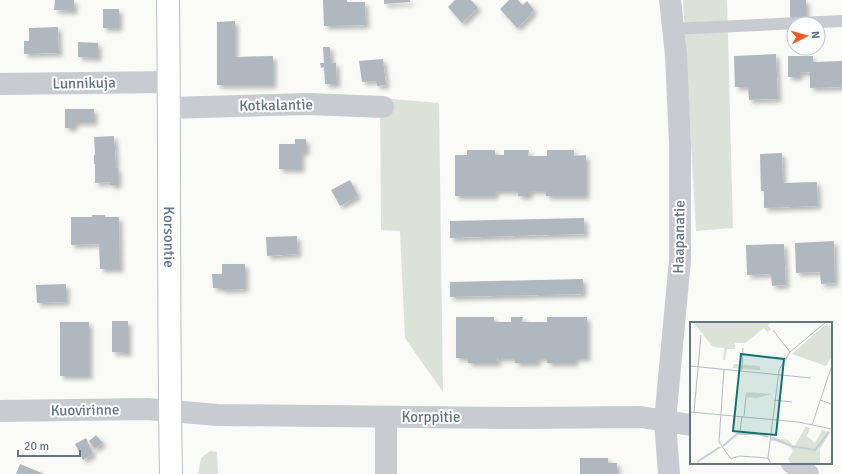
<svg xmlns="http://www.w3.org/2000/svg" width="842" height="474" viewBox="0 0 842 474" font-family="Signika,sans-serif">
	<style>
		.green { fill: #dbe2d8 }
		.building { fill: #b0b8bf; filter: url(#shadow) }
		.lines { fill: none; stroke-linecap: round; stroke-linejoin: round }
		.secondary-casing { stroke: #b9bfc4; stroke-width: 24 }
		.service { stroke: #c8ccd0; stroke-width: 12 }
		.minor { stroke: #c8ccd0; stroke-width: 22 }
		.secondary { stroke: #fff; stroke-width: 22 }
		.labels { text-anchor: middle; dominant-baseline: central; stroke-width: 4; stroke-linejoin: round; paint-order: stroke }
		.street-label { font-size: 15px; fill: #627485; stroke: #fff }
		.inset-river { fill: none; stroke: #c3cdd3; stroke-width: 2 }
		.inset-road { fill: none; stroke: #b4bcc2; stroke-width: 1 }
		.view { fill: #0f766e; fill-opacity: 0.15; stroke: #0f766e; stroke-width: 2 }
		.inset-edge { fill: none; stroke: #627485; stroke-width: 2 }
	</style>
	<defs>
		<filter id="shadow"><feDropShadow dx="3.5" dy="3.5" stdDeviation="2" flood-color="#0004"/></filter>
	</defs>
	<rect width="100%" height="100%" fill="#fafaf7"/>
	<g class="green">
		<polygon points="683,0 727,0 733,228 696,231"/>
		<polygon points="380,98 439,103 443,392 405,338 400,231 381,230"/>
		<polygon points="210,451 217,452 218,474 198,474 201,458"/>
	</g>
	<g class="building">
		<polygon points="55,0 74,0 74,11 54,10"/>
		<polygon points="323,0 347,0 347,2 365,2 366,25 324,26"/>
		<polygon points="384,0 410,0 410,2 384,4"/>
		<polygon points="455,0 471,0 478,8 462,23 448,7"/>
		<polygon points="509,0 518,0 523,5 527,1 534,10 531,13 532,14 517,28 500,9"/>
		<rect x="790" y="0" width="16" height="18"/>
		<rect x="103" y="9" width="16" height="19"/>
		<polygon points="235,21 235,57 273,56 273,85 217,85 217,22"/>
		<polygon points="58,27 59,53 24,54 24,41 29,41 29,28"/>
		<polygon points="78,42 98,43 98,58 78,57"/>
		<polygon points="323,47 330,47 331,63 336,63 337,84 325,84 324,67 321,68 320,63 324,63"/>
		<polygon points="776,54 778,99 749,100 748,87 735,87 734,56"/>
		<polygon points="788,56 813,56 813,62 842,61 842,87 810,88 810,72 799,73 799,77 788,77"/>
		<polygon points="383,59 386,85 377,86 376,81 362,82 359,61"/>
		<polygon points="65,109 94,109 94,122 74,122 74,128 65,128"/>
		<polygon points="114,136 116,164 115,164 115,168 118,168 118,185 110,185 110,182 95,183 95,164 94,164 94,155 95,155 94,137"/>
		<polygon points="295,139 306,139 306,152 301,152 301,169 279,169 279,144 295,144"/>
		<polygon points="467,150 495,150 495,155 504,155 504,150 529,150 528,156 547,156 547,150 574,150 574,156 586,155 586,196 546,196 546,191 529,191 529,196 518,196 518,191 495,191 495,196 455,196 455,155 467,155"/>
		<polygon points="782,153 783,183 817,182 818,206 764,208 764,191 761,191 760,154"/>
		<polygon points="350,180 358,196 340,206 331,190"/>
		<polygon points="92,215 105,215 105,217 119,217 120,269 100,269 99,244 71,245 71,217 92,217"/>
		<polygon points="584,218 585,234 450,238 450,221"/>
		<polygon points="297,236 298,254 267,256 266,237"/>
		<polygon points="834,241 835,283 821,284 820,272 796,273 795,243"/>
		<polygon points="784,244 786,285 772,286 771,274 747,275 746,245"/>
		<polygon points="222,264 245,264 245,289 222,290 222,288 213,288 212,274 222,274"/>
		<polygon points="583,279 583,294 450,297 450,282"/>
		<polygon points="66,284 66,302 37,303 36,285"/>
		<polygon points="456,317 494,317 494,322 511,322 511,317 523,317 522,322 547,322 547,317 587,317 587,358 575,358 575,363 547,363 547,358 537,358 537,363 515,363 515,358 497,358 498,363 468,363 468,358 456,358"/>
		<polygon points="112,321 128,321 128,353 112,352"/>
		<rect x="60" y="322" width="29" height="54"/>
		<polygon points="96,435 103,443 95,449 89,441"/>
		<polygon points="86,438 93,454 83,460 75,444"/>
		<polygon points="580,458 608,458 608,463 617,463 617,474 580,474"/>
		<polygon points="20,464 44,474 16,474"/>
	</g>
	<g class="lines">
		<defs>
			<g id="secondary">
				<path id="s1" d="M168 0C170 158 168 316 171 474"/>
			</g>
		</defs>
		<use href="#secondary" class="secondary-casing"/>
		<polyline class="service" points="673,29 842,21"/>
		<g class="minor">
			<polyline points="0,84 169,82"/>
			<polyline points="169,108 309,104 383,107"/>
			<polyline points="0,411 147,409 218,415 518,418 641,417 691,425"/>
			<polyline points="386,417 386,474"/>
			<polyline points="792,463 808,474"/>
			<polyline points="669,474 665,421 680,260 680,145 676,55 670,0"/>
		</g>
		<use href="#secondary" class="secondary"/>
	</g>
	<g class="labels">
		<g class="street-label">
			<text transform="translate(84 83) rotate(-1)">Lunnikuja</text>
			<text transform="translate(276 105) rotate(-1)">Kotkalantie</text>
			<text stroke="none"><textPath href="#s1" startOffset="237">Korsontie</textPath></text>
			<text transform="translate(679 237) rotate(-89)">Haapanatie</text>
			<text transform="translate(85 410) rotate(-1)">Kuovirinne</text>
			<text x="431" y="417">Korppitie</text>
		</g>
	</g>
	<g transform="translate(690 322)">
		<rect width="142" height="142" fill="#fafaf7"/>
		<path d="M3 0H81L78 3 81 7 77 10 74 6 55 21H45V27H37L35 38H33L34 26 23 25ZM137 1 142 7V34L136 44 102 32ZM44 42 70 44V48L43 46ZM56 70 83 72 67 76 55 75ZM116 104 120 106 117 114 125 121 132 108 140 110 130 127V141L133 142H101L98 137 103 129 96 120 81 119V116L98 118 104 125Z" fill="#dbe2d8"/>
		<path class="inset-river" d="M82 116 101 124 125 128 139 110M33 124 47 112H70L78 115M7 140 30 125"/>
		<path class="inset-road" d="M83 8 100 30M0 44 121 56M34 47 29 120 41 137 49 134 78 136M52 48 53 26M84 78 102 80M130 78 142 82M0 90 108 100 142 107M4 90 11 13M54 94 56 75M122 103 142 43M50 110 52 94M81 142 78 136 89 48 100 30 136 0"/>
		<path class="view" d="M51 32 94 37 86 113 43 109Z"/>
		<rect width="142" height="142" class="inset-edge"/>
	</g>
	<g transform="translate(806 36) rotate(84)"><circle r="19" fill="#ffffff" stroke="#c0c7ce"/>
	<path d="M0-3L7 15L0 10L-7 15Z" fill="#f25b1f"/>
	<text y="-6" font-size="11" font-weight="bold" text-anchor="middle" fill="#627485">N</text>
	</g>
	<path d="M18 450v6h62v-6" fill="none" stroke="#627485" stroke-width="2"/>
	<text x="24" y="450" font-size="12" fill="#627485" stroke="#ffffff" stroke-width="3" paint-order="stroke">20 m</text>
</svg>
